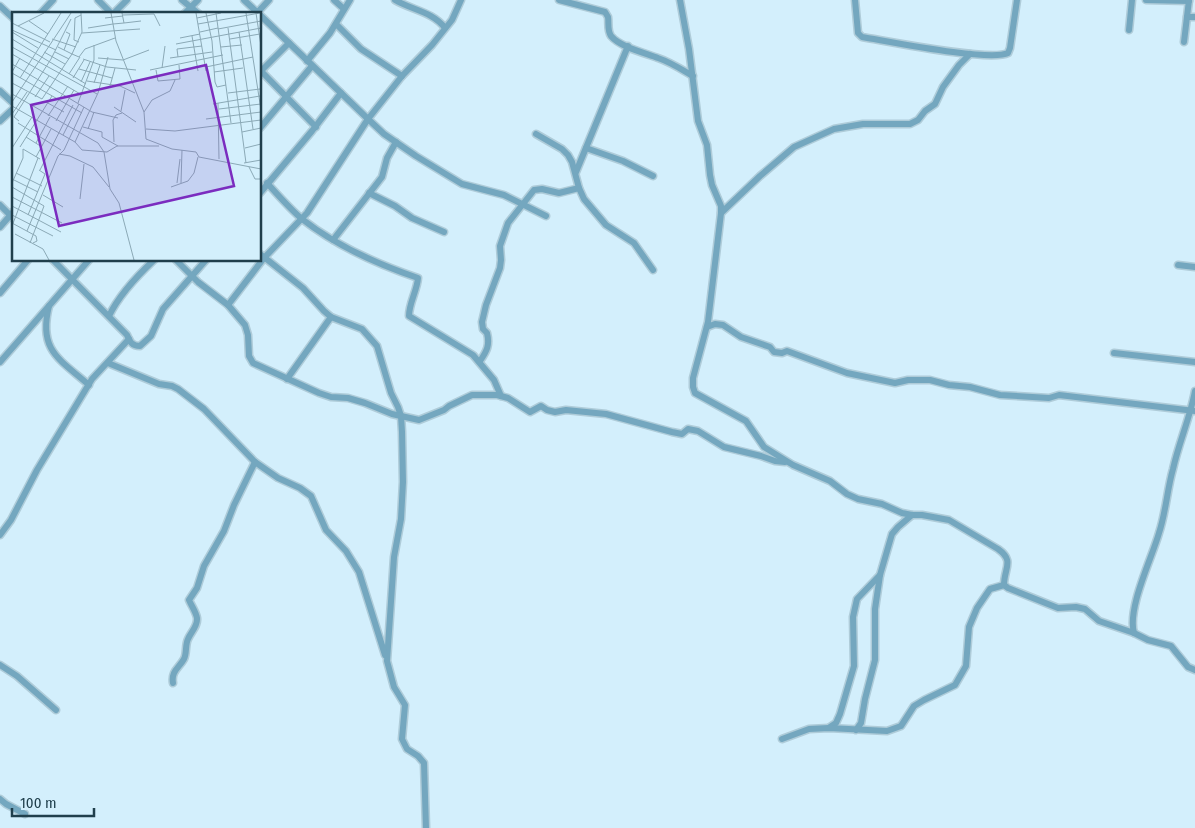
<svg xmlns="http://www.w3.org/2000/svg" width="1195" height="828" viewBox="0 0 1195 828" font-family="'Fira Sans Condensed',sans-serif">
	<style>
		.lines { fill: none; stroke-linecap: round; stroke-linejoin: round }
		.minor-casing { stroke: #afccd9; stroke-width: 9 }
		.minor { stroke: #74a7bf; stroke-width: 6 }
		.inset-road { fill: none; stroke: #8ba9b6; stroke-width: 1 }
		.view { fill: #7b2cbf; fill-opacity: 0.15; stroke: #7b2cbf; stroke-width: 2.5 }
		.inset-edge { fill: none; stroke: #203f4c; stroke-width: 2.5 }
	</style>
	<rect width="100%" height="100%" fill="#d3effc"/>
	<g class="lines">
		<defs>
			<g id="minor">
				<polyline points="98,0 112,14"/>
				<polyline points="182,0 199,14"/>
				<polyline points="244,0 259,14"/>
				<polyline points="334,0 344,9"/>
				<path d="M395 0C412 10 433 12 445 28"/>
				<path d="M559 0 605 12 608 17C609 23 607 30 611 36 620 47 645 53 658 58 670 62 681 69 693 76"/>
				<polyline points="680,0 689,49 698,121 707,145 710,175 712,185 721,206 721,213"/>
				<path d="M855 0 858 33 862 37C887 41 990 62 1008 53L1010 48 1017 0"/>
				<polyline points="1146,0 1189,1"/>
				<polyline points="0,6 14,19"/>
				<polyline points="40,14 53,0"/>
				<polyline points="113,14 127,0"/>
				<polyline points="184,14 198,0"/>
				<polyline points="256,14 269,0"/>
				<polyline points="260,15 368,119 384,134 416,156 462,184 504,195 546,216"/>
				<polyline points="1187,17 1195,17"/>
				<polyline points="336,24 361,49 402,76"/>
				<polyline points="1129,30 1132,0"/>
				<polyline points="1184,42 1189,0"/>
				<path d="M970 54 959 65 943 87 935 104 925 111 918 120 910 124H863L834 129 794 147 760 176 721 213 708 322 693 378V387L695 393 746 421 764 447 793 465 830 481 847 494 858 499 882 504 902 513 912 515H922L949 520 998 549C1015 561 1004 568 1004 585L1008 588 1058 608 1076 607 1085 609 1099 621 1134 633 1148 640 1171 646 1188 667 1195 670"/>
				<polyline points="307,61 330,33 350,0"/>
				<polyline points="260,70 316,127"/>
				<polyline points="260,72 289,43"/>
				<polyline points="0,91 14,104"/>
				<polyline points="0,121 14,108"/>
				<polyline points="260,128 312,66"/>
				<polyline points="536,134 562,149 568,155 572,162 579,188 584,199 606,225 634,243 653,270"/>
				<polyline points="586,148 623,161 653,176"/>
				<polyline points="576,172 628,46"/>
				<path d="M267 183C278 195 290 209 302 219 336 246 377 264 418 278 417 291 409 303 409 316L473 355 494 380 501 396"/>
				<polyline points="260,193 312,131 341,93"/>
				<polyline points="369,193 395,206 412,218 444,232"/>
				<polyline points="0,205 14,219"/>
				<polyline points="0,227 14,211"/>
				<polyline points="333,240 382,177 387,158 396,142"/>
				<polyline points="260,254 303,288 324,311 331,317 362,329 377,346 391,393 398,407 401,416 402,432 403,482 401,519 394,557 387,661 394,687 405,705 402,739 407,749 418,756 424,763 426,828"/>
				<path d="M53 260 127 335C130 342 132 346 140 346L151 336 163 309 206 260"/>
				<polyline points="176,260 198,282 228,305 245,325 248,335 249,356 253,363 319,393 331,397 348,398 365,403 392,414 419,420 444,410 449,406 472,395 497,395 508,398 530,412 541,406 547,410 555,412 566,410 606,414 672,432 682,434 688,429 698,431 724,447 761,456 775,461 785,462"/>
				<polyline points="1178,265 1195,267"/>
				<polyline points="0,293 28,260"/>
				<polyline points="228,305 264,258 307,213 368,119 402,76 432,45 452,20 461,0"/>
				<path d="M49 306C38 350 59 359 89 385"/>
				<path d="M109 316C119 295 137 276 154 260"/>
				<polyline points="707,327 715,324 723,325 741,337 770,347 774,352 782,353 787,351 847,373 895,383 908,380 930,380 949,385 970,387 1000,395 1049,398 1059,395 1195,411"/>
				<polyline points="1114,353 1195,362"/>
				<path d="M480 361C487 351 490 345 487 333L483 329 482 322 486 305 500 268 501 260 500 246 508 223 534 190 542 189 559 193 579 188"/>
				<polyline points="0,362 89,260"/>
				<polyline points="108,363 159,384 172,386 178,389 204,409 255,462 278,478 300,488 311,496 326,530 346,551 359,572 385,655"/>
				<polyline points="287,379 331,317"/>
				<polyline points="0,535 11,520 37,470 92,379 129,339"/>
				<path d="M1134 633C1127 608 1152 558 1159 533 1166 512 1167 490 1173 469 1179 442 1190 418 1195 391"/>
				<polyline points="0,665 17,676 56,710"/>
				<path d="M173 683C171 671 179 668 184 659 187 653 185 645 188 639 191 632 198 626 197 618 196 612 191 605 189 600L197 588 204 566 224 531 234 505 255 462"/>
				<polyline points="830,727 836,723 840,714 854,666 853,617 857,599 880,575"/>
				<polyline points="856,730 861,723 865,699 875,660 875,609 880,575 892,534 898,527 912,515"/>
				<polyline points="782,739 809,729 829,728 887,731 901,726 914,706 924,700 955,685 966,666 969,627 977,608 990,589 1004,585"/>
				<polyline points="0,799 6,804 25,814"/>
			</g>
		</defs>
		<use href="#minor" class="minor-casing"/>
		<use href="#minor" class="minor"/>
	</g>
	<g transform="translate(12 12)">
		<rect width="249" height="249" fill="#d3effc"/>
		<path class="inset-road" d="M110 1 112 11 101 12 104 29 132 100M184 1 194 59M194 1 200 29 203 70 205 75 214 73M204 1 219 111M234 1 249 98M244 1 249 34M111 3 142 2 148 14M93 6 111 4M185 6 209 1M17 9 36 22M0 11 38 30M112 11 129 9M186 12 248 1M6 14 32 1M76 16 101 12 99 1M216 16 234 151M206 17 249 9M0 18 44 38M0 20 26 36M188 20 206 16M227 20 241 117M70 21 128 17M180 24 186 59M168 26 188 22M0 27 74 72M40 27 64 35M218 27 248 22M67 30 62 28 63 6 69 3M164 32 249 16M0 35 85 82M46 35 60 42 70 20 69 1M209 35 230 33M52 38 58 22 54 20M32 40 53 52M43 40 57 47M0 42 70 83M166 45 165 37 190 34M86 46 111 48M158 46 200 40M71 47 95 55 124 58M111 48 137 38M0 52 80 100 106 106M194 55 241 45M150 56 153 34M67 57 100 66M138 58 211 43M144 58 146 69 168 67 167 53M0 60 8 46M202 60 231 56M0 61 70 101M57 62 68 45M8 66 49 1M61 66 72 48M163 68 158 79 140 88 132 100 134 127 160 137 184 140 187 145 249 157M75 69 108 74 123 81M69 70 78 50M0 71 30 87 60 42 67 45 73 37 103 26M82 71 88 53M98 74 103 56M216 81 248 77M0 82 86 131 92 140 98 177 107 191 122 248M23 85 37 64M0 90 59 1M34 90 52 100M66 91 82 48V33M206 91 207 147M201 92 248 84M0 94 63 130 70 138 95 140 105 134H147M102 95 124 110M207 97 249 92M109 99 113 78M0 102 15 80M36 104 56 74M194 107 249 100M7 109 2 105 39 47 59 7M44 109 62 78M6 111 49 138M71 115 90 120V125L106 134M76 117 82 100M134 117 163 119 249 108M230 120 249 116M51 123 67 92M14 125 30 135M63 130 86 81 96 45M102 130 101 108 104 103 110 101M24 131 38 105M8 135 40 84M0 136 20 105M233 136 249 132M11 137 28 147M47 142 58 144 81 155 97 175M24 145 39 117M232 151 249 148M237 155 243 167H249M28 158 61 93M4 161 30 174M2 168 26 180M0 171 11 146V137M165 171 168 147M169 171 170 138M0 175 32 194 18 231M159 175 176 169 182 161 186 145M31 183 51 195M0 185 50 211M68 187 72 152M0 194 49 220M0 203 41 224M16 203 33 162 27 158M0 211 24 224 25 229 21 231M0 214 26 146M15 219 46 144 52 138 72 95M3 222 31 237 37 248"/>
		<path class="view" d="M194 53 222 174 47 214 19 93Z"/>
		<rect width="249" height="249" class="inset-edge"/>
	</g>
	<path d="M12 808v8h82v-8" fill="none" stroke="#203f4c" stroke-width="2.5"/>
	<text x="20" y="808" font-size="15" fill="#203f4c" stroke="#d3effc" stroke-width="4" paint-order="stroke">100 m</text>
</svg>
